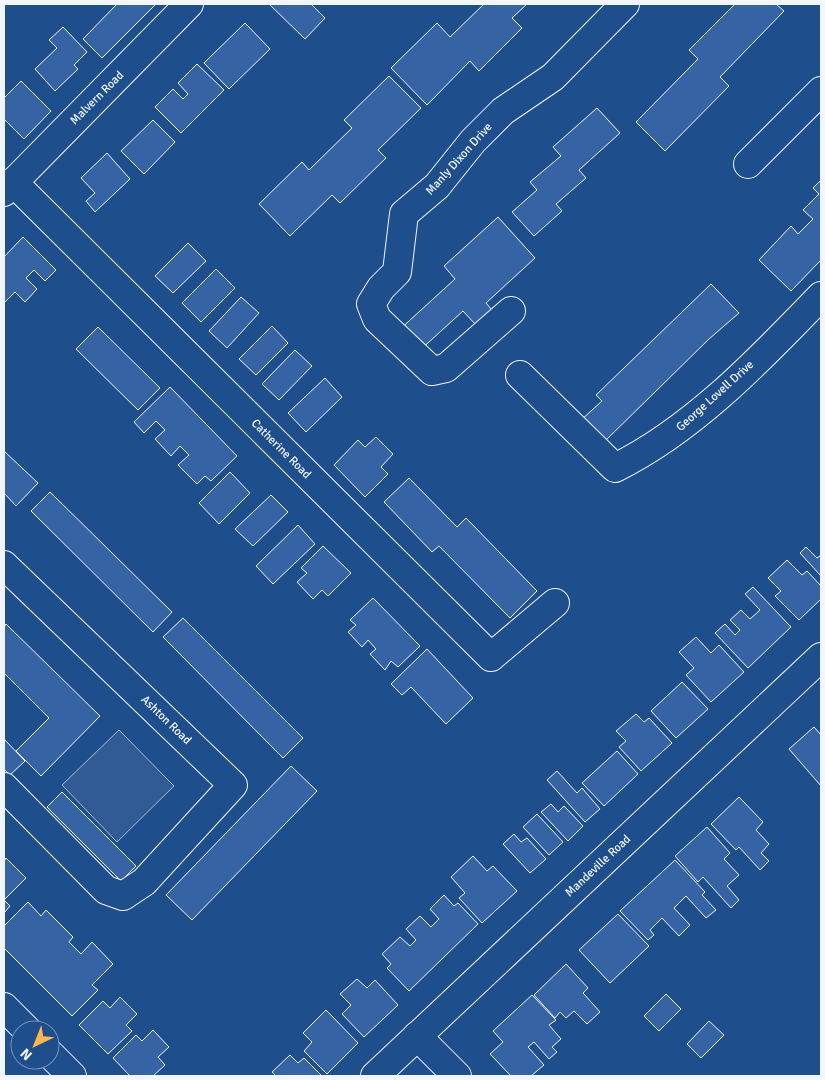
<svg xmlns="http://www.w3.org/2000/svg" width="825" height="1080" viewBox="0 0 825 1080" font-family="Signika,sans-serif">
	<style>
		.built { fill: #305b95; stroke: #a8bbd7 }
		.building { fill: #3563a3; stroke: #f2f6ff }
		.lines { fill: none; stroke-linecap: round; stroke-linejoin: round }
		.minor-casing { stroke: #f2f6ff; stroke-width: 30 }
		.minor { stroke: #1f4e8c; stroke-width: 28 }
		.labels { text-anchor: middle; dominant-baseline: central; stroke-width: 4; stroke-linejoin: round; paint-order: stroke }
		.street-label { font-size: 12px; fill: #f2f6ff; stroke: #1f4e8c }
	</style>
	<rect width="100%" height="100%" fill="#1f4e8c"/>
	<polygon class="built" points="119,730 174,786 117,842 62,785"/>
	<g class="building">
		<polygon points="117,4 156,4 102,58 83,39"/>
		<polygon points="269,4 311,4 325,18 305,39"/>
		<polygon points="484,4 527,4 512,18 522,28 479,71 470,61 427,105 391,68 437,23 450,37"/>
		<polygon points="735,4 776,4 784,11 720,77 729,86 665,151 636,122 698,59 689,50"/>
		<polygon points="245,23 270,49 229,89 204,63"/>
		<polygon points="63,27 87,52 74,65 78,69 55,91 35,69 57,48 49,40"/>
		<polygon points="197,64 224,90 181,133 155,107 173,89 183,99 188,94 178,83"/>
		<polygon points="389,76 421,108 378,150 386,158 340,203 332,195 290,236 259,204 302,162 309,170 352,128 344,120"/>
		<polygon points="21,81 51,111 24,139 4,119 4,98"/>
		<polygon points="597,108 620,133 579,170 586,178 556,204 562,211 534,236 512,212 537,190 530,182 561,156 553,147"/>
		<polygon points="153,120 175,142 144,174 121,151"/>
		<polygon points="107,153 130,179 95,212 86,201 95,193 81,178"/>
		<polygon points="821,180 821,260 791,291 759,260 791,226 798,234 813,219 803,210 819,194 813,188"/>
		<polygon points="498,217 535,258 486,303 492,310 476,325 463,311 418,352 398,331 455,279 444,266"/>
		<polygon points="23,237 56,270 45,281 34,270 26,278 37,289 25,302 15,292 4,303 4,257"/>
		<polygon points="188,243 206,261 173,293 155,276"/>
		<polygon points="216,269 235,288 201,322 182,303"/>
		<polygon points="711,284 739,313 709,339 602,444 580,421 602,401 596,395"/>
		<polygon points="241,297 259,313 227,348 209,331"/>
		<polygon points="272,326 288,343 256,375 239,359"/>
		<polygon points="98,327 160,388 138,410 76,349"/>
		<polygon points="295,350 312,366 279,400 262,384"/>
		<polygon points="325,378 342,397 306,432 288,413"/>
		<polygon points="170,387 237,456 211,481 205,476 197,484 178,465 189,455 180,446 171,456 155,439 165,430 156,421 144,433 134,422"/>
		<polygon points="376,437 393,454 381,467 388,474 365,497 334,465 358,440 365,447"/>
		<polygon points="4,451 38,483 16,506 4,493"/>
		<polygon points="230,472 250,493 219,524 199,503"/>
		<polygon points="409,478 457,527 466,518 537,591 510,618 439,546 432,552 384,502"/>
		<polygon points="50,492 172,612 153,632 31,511"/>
		<polygon points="271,495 288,512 253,546 235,529"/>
		<polygon points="298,525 315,544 273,584 256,566"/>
		<polygon points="323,546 351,573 328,596 322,590 313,599 297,582 307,573 301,568"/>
		<polygon points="806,547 817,558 821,555 821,576 800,553"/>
		<polygon points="787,560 802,575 807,571 821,586 821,599 799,620 775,596 781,591 768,578"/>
		<polygon points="753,587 791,627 748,668 715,633 725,624 735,635 740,630 730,620 741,610 750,619 760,610 745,594"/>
		<polygon points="373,598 420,646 398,667 391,661 385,670 370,654 376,649 368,640 362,647 348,632 356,625 350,620"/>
		<polygon points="183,618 303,738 283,758 163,637"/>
		<polygon points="6,624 100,716 41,776 16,751 49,718 4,673 4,627"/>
		<polygon points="696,637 711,653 719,645 744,672 711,702 686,675 694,668 679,652"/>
		<polygon points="427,649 473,698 446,724 411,687 402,695 391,684"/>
		<polygon points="682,682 708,709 676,738 651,711"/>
		<polygon points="636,714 644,722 649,718 672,743 641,771 619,747 626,741 616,731"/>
		<polygon points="814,727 821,735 821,786 789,749"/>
		<polygon points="4,739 25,761 10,775 4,769"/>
		<polygon points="617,751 638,774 604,806 582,783"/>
		<polygon points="291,766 317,791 192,920 166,895"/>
		<polygon points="557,771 577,793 582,788 600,809 585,822 547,780"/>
		<polygon points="62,792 136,866 121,881 47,807"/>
		<polygon points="739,797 763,822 756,830 769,844 761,853 769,861 760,870 739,847 736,850 711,824"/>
		<polygon points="551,804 558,812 564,806 583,826 568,841 541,812"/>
		<polygon points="537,814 563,842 549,855 523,827"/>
		<polygon points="707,827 730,853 724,859 739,875 727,886 739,900 731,908 703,877 698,882 675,856"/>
		<polygon points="514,834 521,842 527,838 546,859 530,873 503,844"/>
		<polygon points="473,856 487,871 493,866 517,891 482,923 459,898 465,893 451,877"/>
		<polygon points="6,858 26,878 4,900 10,906 4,913 4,861"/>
		<polygon points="675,860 705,892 702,895 716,910 706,918 686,896 674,908 690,925 679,936 662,918 650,930 654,935 648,940 620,911"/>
		<polygon points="444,895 454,906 458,903 478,924 409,991 387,968 391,964 382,954 400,937 410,946 416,940 406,929 420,916 431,927 439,919 430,909"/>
		<polygon points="28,902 41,916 46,910 73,937 69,942 81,954 92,942 113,964 92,985 98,990 72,1016 4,948 4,926"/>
		<polygon points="618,914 649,946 610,983 579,950"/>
		<polygon points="566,964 588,988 583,993 600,1012 587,1024 574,1011 566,1018 560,1012 555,1018 534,995"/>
		<polygon points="357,979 367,988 375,980 398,1005 364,1037 342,1014 351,1005 340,994"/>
		<polygon points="666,994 681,1009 659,1031 644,1016"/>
		<polygon points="532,995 556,1020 549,1025 561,1039 552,1047 557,1052 549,1059 534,1042 528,1047 544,1065 531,1076 511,1076 490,1054 503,1042 493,1031"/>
		<polygon points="120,997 137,1014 126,1025 132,1031 108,1054 79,1025 103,1001 110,1008"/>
		<polygon points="326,1010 358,1043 327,1074 304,1051 312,1042 303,1033"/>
		<polygon points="709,1021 724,1035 701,1058 687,1044"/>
		<polygon points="153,1030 169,1047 158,1057 165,1065 153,1076 130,1076 113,1058 136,1035 142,1041"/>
		<polygon points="290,1055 298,1063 304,1058 322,1076 276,1076 272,1072"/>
	</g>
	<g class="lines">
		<defs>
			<g id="minor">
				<polyline points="748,164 821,91"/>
				<polyline points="13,182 491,657 555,603"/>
				<polyline points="4,192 189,4"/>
				<polyline points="511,311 446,368 432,371 377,319 371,304 381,288 397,272 404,214 437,186 473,141 503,111 553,77 625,4"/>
				<path d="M520 375 615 468C694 429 760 359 821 296"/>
				<polyline points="4,565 233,785 144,882 123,896 106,890 4,787"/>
				<polyline points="4,1007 27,1030"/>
				<polyline points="417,1036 457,1076"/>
				<polyline points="50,1054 72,1076"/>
				<polyline points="375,1076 821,657"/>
			</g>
		</defs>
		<use href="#minor" class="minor-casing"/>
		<use href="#minor" class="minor"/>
	</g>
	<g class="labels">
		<g class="street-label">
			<text transform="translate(97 98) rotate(-45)">Malvern Road</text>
			<text transform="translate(459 159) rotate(-48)">Manly Dixon Drive</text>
			<text transform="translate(715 396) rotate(-42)">George Lovell Drive</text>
			<text transform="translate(281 449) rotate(45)">Catherine Road</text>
			<text transform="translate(166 720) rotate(44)">Ashton Road</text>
			<text transform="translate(598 866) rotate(-43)">Mandeville Road</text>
		</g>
	</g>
	<rect width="825" height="1080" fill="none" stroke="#f2f6ff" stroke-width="10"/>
	<g transform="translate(35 1045) rotate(223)"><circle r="24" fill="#1f4e8c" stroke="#7391ba"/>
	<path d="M0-4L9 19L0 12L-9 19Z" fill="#ffb74d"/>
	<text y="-8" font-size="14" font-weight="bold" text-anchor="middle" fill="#f2f6ff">N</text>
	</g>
</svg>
